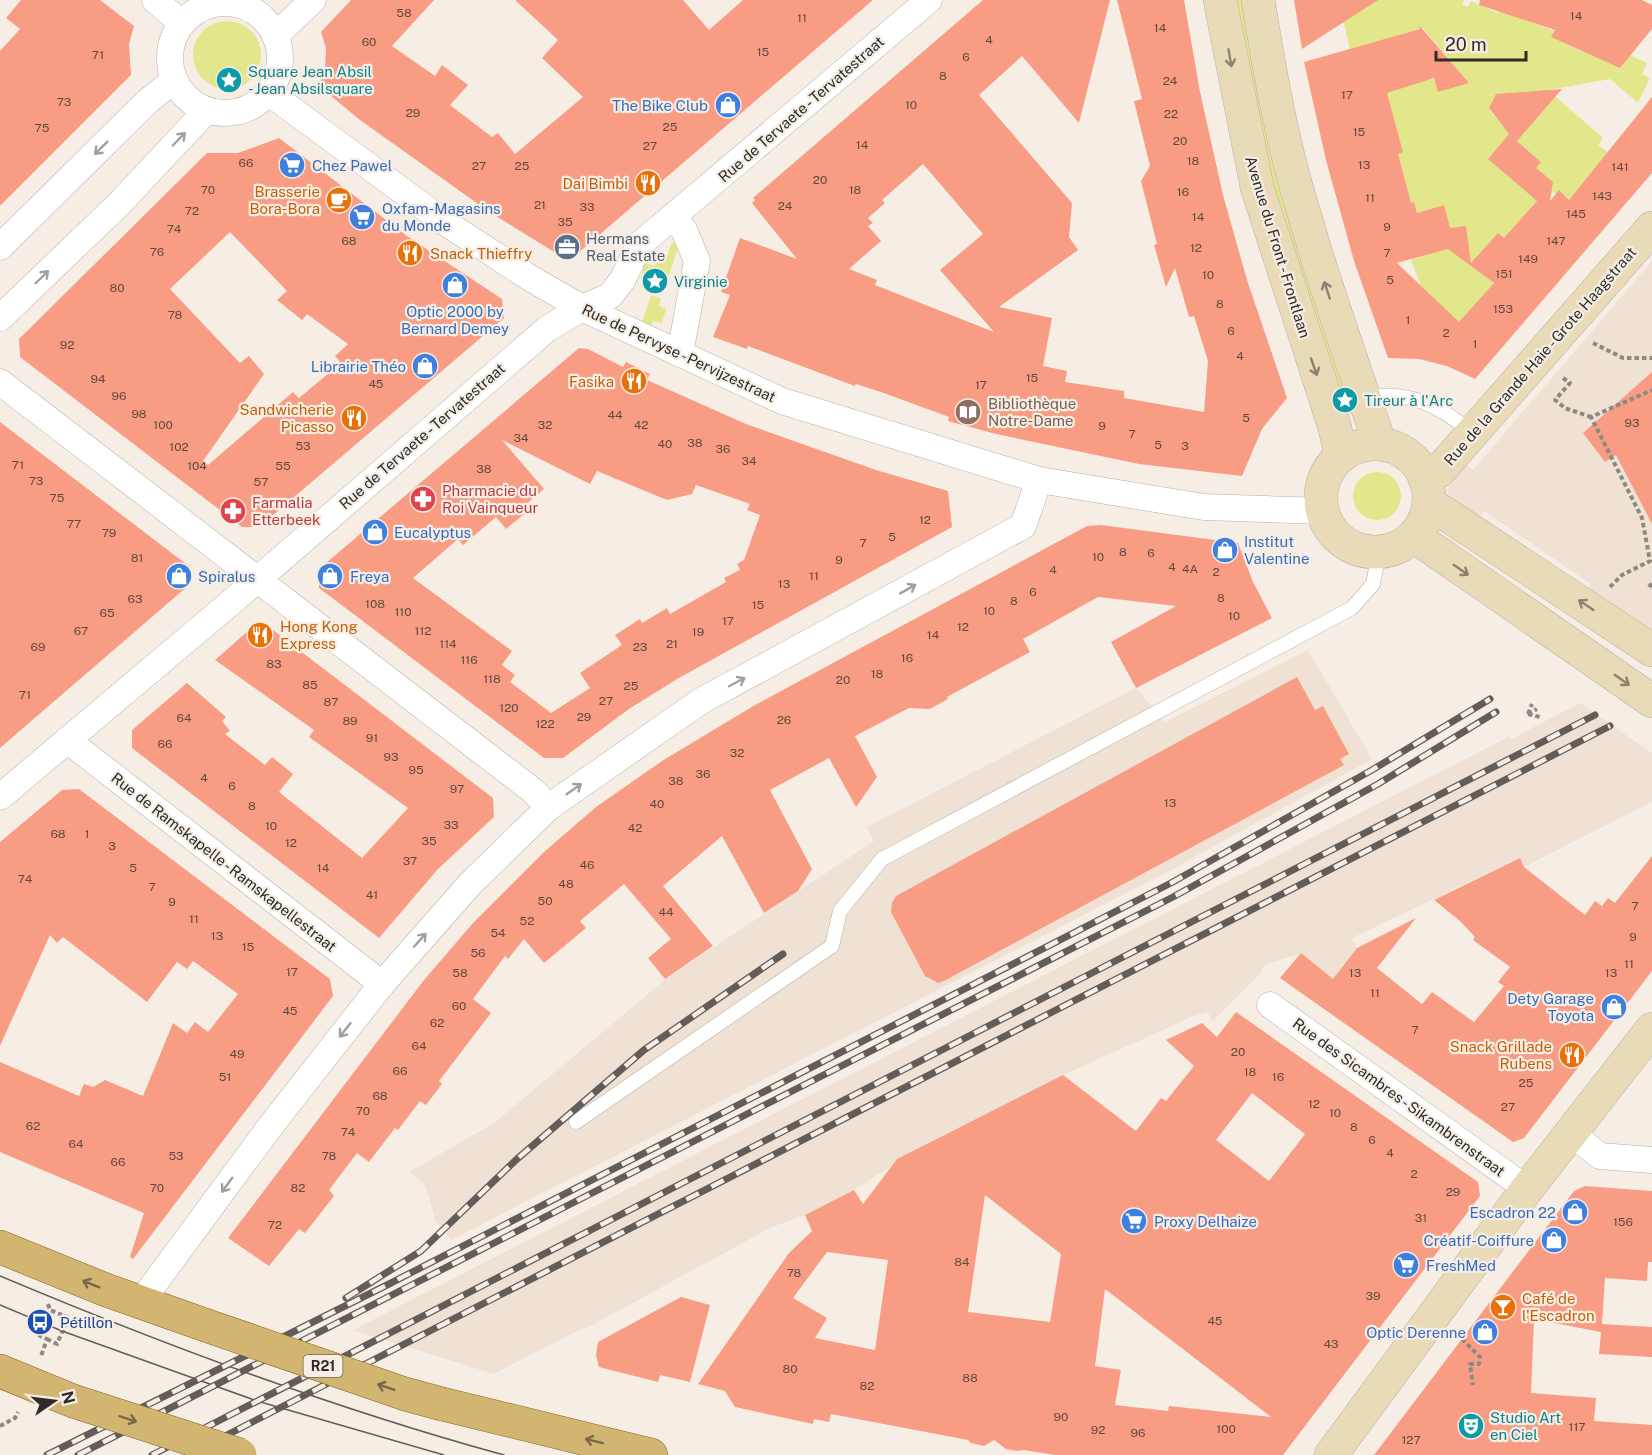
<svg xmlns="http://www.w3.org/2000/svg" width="1652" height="1455" viewBox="0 0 1652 1455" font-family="'Public Sans',sans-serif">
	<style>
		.built { fill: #efe1d4 }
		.green { fill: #e2e78b; fill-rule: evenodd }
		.building { fill: #f89d84; fill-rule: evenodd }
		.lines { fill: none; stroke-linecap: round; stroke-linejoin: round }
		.lane-casing { stroke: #b6afa6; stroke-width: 15 }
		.street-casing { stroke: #b6afa6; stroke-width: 27 }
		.secondary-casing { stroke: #b6afa6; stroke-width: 34 }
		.primary-casing { stroke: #86641b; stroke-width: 34 }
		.path { stroke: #8e8882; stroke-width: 4; stroke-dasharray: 4.5 3; stroke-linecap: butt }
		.lane { stroke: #fff; stroke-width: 14 }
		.street { stroke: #fff; stroke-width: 26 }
		.secondary { stroke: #e9dab8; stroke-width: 33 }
		.primary { stroke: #d3b572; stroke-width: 33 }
		.tram { stroke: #625d59; stroke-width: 1.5 }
		.rail-casing { stroke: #625d59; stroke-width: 7 }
		.rail { stroke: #f6eee5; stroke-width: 4.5; stroke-dasharray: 14; stroke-linecap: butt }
		.primary-bridge-casing { stroke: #86641b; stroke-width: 34; stroke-linecap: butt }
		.primary-bridge { stroke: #d3b572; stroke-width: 33 }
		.oneway { stroke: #8c8270 }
		.oneway2 { stroke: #a1a09e }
		.oneway3 { stroke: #786949 }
		.labels { text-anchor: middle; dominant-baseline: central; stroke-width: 4.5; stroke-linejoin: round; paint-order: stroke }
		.number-label { font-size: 12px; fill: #60483f }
		.shield { fill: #f6eee5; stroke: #6a6661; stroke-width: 1.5 }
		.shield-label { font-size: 14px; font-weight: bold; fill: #2e2b28 }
		.culture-label { font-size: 15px; fill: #0d838f; stroke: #f6eee5; text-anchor: start }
		.shop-label { font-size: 15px; fill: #366cbe; stroke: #f6eee5; text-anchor: start }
		.street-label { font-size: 15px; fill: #2e2b28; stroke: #f6eee5 }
		.food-label { font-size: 15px; fill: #c56008; stroke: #f6eee5; text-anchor: end }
		.service-label { font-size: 15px; fill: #4e5e75; stroke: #f6eee5; text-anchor: start }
		.education-label { font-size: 15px; fill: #785e54; stroke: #f6eee5; text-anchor: start }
		.health-label { font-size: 15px; fill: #be3a42; stroke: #f6eee5; text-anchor: start }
		.transit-label { font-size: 15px; fill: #164399; stroke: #f6eee5; text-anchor: start }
	</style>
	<rect width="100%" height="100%" fill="#f6eee5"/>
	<g class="built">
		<polygon points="1652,261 1652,635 1586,591 1591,584 1484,511 1479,518 1453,500 1447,492 1449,484 1466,465 1473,470"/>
		<polygon points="1308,650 1372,759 1171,870 451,1240 436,1222 425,1184 409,1172 494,1123 666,979 874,841 867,827 1136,688 1165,722"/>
		<polygon points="1580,703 1652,753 1652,802 1524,867 1519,858 1352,938 1357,948 1333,979 1301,953 1265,965 1259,975 1212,1022 1208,1012 1194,1016 1063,1075 922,1146 854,1190 805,1215 772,1227 587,1328 575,1332 494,1374 353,1330 1510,736 1511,739"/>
	</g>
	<g class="green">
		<polygon points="1232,0 1245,0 1356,412 1343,416 1274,197"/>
		<path d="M1377 0H1464L1462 4 1467 7 1471 1 1498 13 1500 9 1554 31 1552 37 1581 51 1628 54 1647 63 1642 74 1650 78 1638 103 1610 79 1548 90 1603 138 1598 145 1607 152 1608 162 1594 170 1569 200 1566 197 1564 200 1553 192 1518 233 1504 238 1498 233 1471 264 1494 283 1465 329 1421 286 1411 260 1423 256 1420 246 1444 205 1417 213 1414 203 1405 205 1398 154 1403 152 1390 106 1350 50 1343 18ZM1423 28 1468 83 1429 80 1425 68 1399 35ZM1495 96 1517 141 1541 162 1488 159 1509 134 1489 109Z"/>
		<circle cx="227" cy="55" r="34"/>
		<polygon points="672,242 679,245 664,290 657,288 658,284 641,278 645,263 655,266 659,253 667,256"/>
		<polygon points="651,295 661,299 659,306 666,309 662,323 653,321 649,331 640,328"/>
		<circle cx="1377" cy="496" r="24"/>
	</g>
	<g class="building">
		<polygon points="21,0 100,0 134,26 129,44 131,75 0,206 0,51 20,29 6,18"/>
		<polygon points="351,0 434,0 392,46 435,76 442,65 468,85 450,105 492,137 498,133 515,154 583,97 542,58 558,40 515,0 683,0 709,30 743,0 873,0 577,254 559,255 488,211 360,120 319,86 325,69 326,48 321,32"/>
		<path d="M983 0H1110L1079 123 1022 56 979 95 1072 203 1069 237 1078 250 999 307 1052 318 1043 366 1067 371 1065 382 1124 391V398L1204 412 1208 361 1194 316 1189 317 1175 268 1166 287 1154 245 1157 244 1141 181 1150 166 1134 101 1142 99 1117 0H1184L1200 92 1223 195 1247 280 1287 398 1262 429 1242 476 1139 464 996 434 948 421 949 417 881 392 856 384 855 386 748 346 747 349 713 337 730 295 721 292 740 238 797 259 752 203 755 200 753 198ZM923 164 983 234 940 270 994 332 875 285 877 280 849 269 881 241 868 226 873 223 868 218 885 203 882 200Z"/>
		<polygon points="1294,0 1378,0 1302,49"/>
		<polygon points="1480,0 1642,0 1652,5 1652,29 1620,68 1551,37 1555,30 1479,5"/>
		<path d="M1419 25 1469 83 1438 92 1434 78 1387 93 1403 152 1398 154 1411 203 1414 202 1417 213 1444 205 1450 228 1466 226 1471 263 1498 233 1504 238 1537 201 1488 159 1509 134 1489 108 1496 94 1562 89 1517 141 1541 162 1536 168 1553 182 1550 201 1559 190 1569 200 1652 97V173L1475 379 1447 366 1419 359 1388 358 1354 261 1326 160 1304 62 1420 29ZM1448 249 1494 283 1459 322 1397 263Z"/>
		<path d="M279 138 407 236 502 299 504 318 259 527H242L20 357 19 339 207 153H238ZM230 232 287 291 277 300 302 320 307 314 348 344 335 356 341 363 299 398 293 392 208 465 203 461 264 374 249 356 240 363 170 289Z"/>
		<path d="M579 348 588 349 623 367 626 362 650 374 647 380 746 424 876 470 948 491 952 527 677 679 629 709 563 758H544L319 588V569ZM502 440 590 484 597 471 667 500 692 494 696 485 750 504 747 510 760 515 744 560 737 564 740 570 724 578 726 582 670 614 667 608 642 623 640 619 615 635 622 645 580 673 590 688 551 713 510 682 515 675 502 665 512 651 413 578 458 539 463 545 496 517 506 529 528 511 524 506 544 489Z"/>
		<polygon points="1652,372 1652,524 1616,455 1605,462 1583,433"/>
		<polygon points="0,422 190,567 190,576 189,585 0,748"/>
		<polygon points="1101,525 1238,543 1253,582 1272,618 1136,688 1111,642 1176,606 1098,597 1023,639 1030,652 947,697 948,699 930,709 909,708 855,736 877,777 856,807 829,758 770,790 812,869 798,891 764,913 722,836 663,886 713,946 665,979 648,958 671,939 624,884 580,921 586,928 544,963 524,939 508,959 505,956 473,999 491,1013 439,1081 442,1084 426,1105 420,1101 398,1130 395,1128 369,1162 357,1153 329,1190 334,1196 305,1233 299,1229 269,1266 228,1238 424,980 473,923 544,852 596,807 662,761 755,705 1087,526"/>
		<polygon points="256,624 265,624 493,798 494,817 438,869 379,938 132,748 132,730 187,683 226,717 222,721 230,731 225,734 265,765 272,757 293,774 279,792 362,858 408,808 309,737 314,730 215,660"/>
		<polygon points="1297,677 1315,710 1323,706 1349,754 1340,759 1344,765 944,981 938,983 925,976 891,912 892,903 896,896"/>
		<polygon points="79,789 330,979 333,996 133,1259 130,1257 144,1213 0,1152 0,1062 79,1096 84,1084 93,1087 105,1080 143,1096 173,1023 187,1033 195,1022 208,1032 238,994 193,961 187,969 177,962 147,1002 63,937 57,943 50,935 0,1046 0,842 62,790"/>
		<polygon points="1652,856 1652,971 1524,1138 1513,1142 1280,978 1301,953 1333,979 1357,948 1416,918 1377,968 1422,1004 1432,992 1474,1022 1504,986 1498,982 1510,967 1473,940 1475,937 1460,921 1434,900 1520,858 1524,867 1585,915 1595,901 1602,906 1608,898 1615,903"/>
		<path d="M1236 1012 1478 1182 1480 1196 1283 1455H1055L1024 1450 1017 1451 1006 1449 994 1440 984 1446 971 1443 968 1440 831 1414 829 1422 814 1419 813 1424 735 1407 725 1391 698 1384 789 1253 812 1231 805 1215 854 1190 863 1204 897 1159 1063 1075 1136 1131 1161 1098 1166 1101 1194 1066 1166 1040 1202 1023 1217 1037ZM1252 1093 1305 1134 1269 1181 1216 1140ZM985 1195 1061 1254 1050 1322 968 1312ZM827 1252 888 1260 875 1350 815 1338 827 1318 793 1298ZM1105 1289 1271 1417 1169 1406 1168 1411 1115 1405 1121 1370 1095 1366Z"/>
		<polygon points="1585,1186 1652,1191 1652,1262 1648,1262 1647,1281 1605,1278 1602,1324 1652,1327 1652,1357 1599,1354 1601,1332 1534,1319 1531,1393 1596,1398 1594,1421 1652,1425 1652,1455 1374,1455 1574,1191"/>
		<polygon points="681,1297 710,1305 690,1382 660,1375 658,1382 599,1367 596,1355 598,1342"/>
	</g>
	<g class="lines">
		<defs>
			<g id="lane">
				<path d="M1364 398C1406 389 1440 405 1472 433"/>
				<polyline points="576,1122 832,946 840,911 882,859 1352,608 1373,584 1379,552"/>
			</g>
			<g id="street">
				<polyline points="155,0 181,23"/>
				<circle cx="225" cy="58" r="55"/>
				<polyline points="275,36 313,0"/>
				<polyline points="268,92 443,221 530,278 582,308 782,401 1039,480 1204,507 1323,511"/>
				<polyline points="673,217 684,230 697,261 680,354"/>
				<polyline points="0,247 148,101 174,80"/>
				<polyline points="0,318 118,205 207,110"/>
				<polyline points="0,382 532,790 549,807"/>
				<polyline points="67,740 382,984"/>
				<polyline points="0,797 235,599 547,329 582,308 610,296 623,279 639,245 929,0"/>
				<polyline points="1270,1005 1527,1189"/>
				<polyline points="1571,1133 1600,1156 1652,1160"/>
				<polyline points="140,1303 269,1128 382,984 470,884 549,807 701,701 1023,526 1039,480"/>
			</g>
			<g id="secondary">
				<polyline points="1220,0 1257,187 1335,428 1341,456"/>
				<path d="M1258 0C1268 60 1278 120 1294 179 1319 269 1350 356 1380 444"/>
				<circle cx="1375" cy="498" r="54"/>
				<polyline points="1425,479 1439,471 1652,228"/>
				<polyline points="1429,503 1652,650"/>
				<polyline points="1414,536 1652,701"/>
				<polyline points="1331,1455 1527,1189 1652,1029"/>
			</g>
			<g id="primary">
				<polyline points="0,1247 106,1290 205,1325"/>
				<polyline points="0,1371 73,1401"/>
				<polyline points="442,1404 651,1455"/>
			</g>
		</defs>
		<use href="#lane" class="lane-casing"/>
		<use href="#street" class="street-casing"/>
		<use href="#secondary" class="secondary-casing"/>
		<use href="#primary" class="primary-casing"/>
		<g class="path">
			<polyline points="1593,343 1623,358 1652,358"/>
			<polyline points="1563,378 1570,383 1555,400 1565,408 1591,417"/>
			<polyline points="1610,587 1622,575 1650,561 1642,518 1591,417 1652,390"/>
			<polyline points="1649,587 1652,583"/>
			<polyline points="1528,714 1540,717"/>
			<polyline points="1528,714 1532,704"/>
			<polyline points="1528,714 1537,709"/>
			<polyline points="48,1304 50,1310 89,1326 90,1324"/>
			<polyline points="36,1327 40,1336 47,1339 41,1356"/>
			<polyline points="47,1339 57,1344 68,1318"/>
			<polyline points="1462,1339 1480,1357 1479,1364 1470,1364 1473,1385"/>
			<polyline points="0,1426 15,1418 18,1412"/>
		</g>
		<use href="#lane" class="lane"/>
		<use href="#street" class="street"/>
		<use href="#secondary" class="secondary"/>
		<use href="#primary" class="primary"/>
		<g class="tram">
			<path d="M0 1276C164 1345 332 1408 504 1455"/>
			<polyline points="0,1305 62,1331 257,1401 444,1455"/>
		</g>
		<defs>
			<g id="rail">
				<polyline points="346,1298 421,1251 517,1159 644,1050 783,954"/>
				<polyline points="47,1455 387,1285 1171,883 1372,770 1490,699"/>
				<polyline points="78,1455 1173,897 1378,784 1496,712"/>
				<polyline points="152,1455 1595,715"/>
				<polyline points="188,1455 1610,726"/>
			</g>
		</defs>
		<use href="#rail" class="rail-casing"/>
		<use href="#rail" class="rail"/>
		<defs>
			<g id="primary-bridge">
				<polyline points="205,1325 405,1394 442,1404"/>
				<polyline points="73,1401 240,1455"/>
			</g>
		</defs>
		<use href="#primary-bridge" class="primary-bridge-casing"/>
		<use href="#primary-bridge" class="primary-bridge"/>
	</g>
	<defs><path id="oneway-shaft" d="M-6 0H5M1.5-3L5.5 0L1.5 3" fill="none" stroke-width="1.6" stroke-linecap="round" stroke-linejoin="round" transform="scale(1.5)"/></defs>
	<g class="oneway">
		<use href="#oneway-shaft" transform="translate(1230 58) rotate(80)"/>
		<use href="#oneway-shaft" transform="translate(1327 290) rotate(-108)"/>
		<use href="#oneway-shaft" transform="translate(1314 367) rotate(71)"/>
		<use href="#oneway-shaft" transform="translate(1461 570) rotate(35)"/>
		<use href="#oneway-shaft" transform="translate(1586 605) rotate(-146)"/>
		<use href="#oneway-shaft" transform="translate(1622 680) rotate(35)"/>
	</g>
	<g class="oneway2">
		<use href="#oneway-shaft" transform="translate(179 139) rotate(-46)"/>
		<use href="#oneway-shaft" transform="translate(101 148) rotate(135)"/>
		<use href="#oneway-shaft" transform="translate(42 277) rotate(-44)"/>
		<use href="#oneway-shaft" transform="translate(908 589) rotate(-29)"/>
		<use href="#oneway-shaft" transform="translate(737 682) rotate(-28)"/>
		<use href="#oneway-shaft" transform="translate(574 789) rotate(-35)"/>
		<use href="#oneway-shaft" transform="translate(420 940) rotate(-48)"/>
		<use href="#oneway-shaft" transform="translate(345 1030) rotate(128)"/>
		<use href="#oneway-shaft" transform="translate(227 1185) rotate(126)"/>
	</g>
	<g class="oneway3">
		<use href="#oneway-shaft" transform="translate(91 1284) rotate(-158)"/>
		<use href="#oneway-shaft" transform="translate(386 1387) rotate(-161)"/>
		<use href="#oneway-shaft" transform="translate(128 1419) rotate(18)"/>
		<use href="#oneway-shaft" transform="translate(594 1441) rotate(-166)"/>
	</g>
	<defs>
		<symbol id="sight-disc" viewBox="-11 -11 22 22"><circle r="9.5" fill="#0f9aa8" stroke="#f6eee5"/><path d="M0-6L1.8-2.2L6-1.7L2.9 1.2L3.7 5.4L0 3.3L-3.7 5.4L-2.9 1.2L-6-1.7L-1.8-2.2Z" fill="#fff"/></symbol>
		<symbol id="shop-disc" viewBox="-11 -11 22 22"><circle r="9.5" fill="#3f7fe0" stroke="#f6eee5"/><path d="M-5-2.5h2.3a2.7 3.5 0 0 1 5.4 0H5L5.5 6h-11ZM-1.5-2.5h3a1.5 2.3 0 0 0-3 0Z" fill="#fff"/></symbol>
		<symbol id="supermarket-disc" viewBox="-11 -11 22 22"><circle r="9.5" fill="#3f7fe0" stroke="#f6eee5"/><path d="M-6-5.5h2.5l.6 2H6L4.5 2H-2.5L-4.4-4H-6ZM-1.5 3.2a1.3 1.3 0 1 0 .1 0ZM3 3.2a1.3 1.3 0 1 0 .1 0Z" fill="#fff"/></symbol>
		<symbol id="restaurant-disc" viewBox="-11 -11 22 22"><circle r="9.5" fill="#e8710a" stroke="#f6eee5"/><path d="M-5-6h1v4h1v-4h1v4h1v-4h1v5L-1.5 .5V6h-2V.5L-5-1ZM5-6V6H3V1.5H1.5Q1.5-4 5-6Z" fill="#fff"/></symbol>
		<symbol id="cafe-disc" viewBox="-11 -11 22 22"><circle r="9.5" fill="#e8710a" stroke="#f6eee5"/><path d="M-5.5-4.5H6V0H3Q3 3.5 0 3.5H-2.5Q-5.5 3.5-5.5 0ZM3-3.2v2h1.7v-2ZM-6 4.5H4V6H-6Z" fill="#fff"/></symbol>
		<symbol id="office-disc" viewBox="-11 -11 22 22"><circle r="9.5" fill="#5c6f8a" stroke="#f6eee5"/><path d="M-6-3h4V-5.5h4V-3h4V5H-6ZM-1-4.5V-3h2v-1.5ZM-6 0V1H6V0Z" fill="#fff"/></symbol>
		<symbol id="library-disc" viewBox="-11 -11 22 22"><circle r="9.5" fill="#8d6e63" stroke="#f6eee5"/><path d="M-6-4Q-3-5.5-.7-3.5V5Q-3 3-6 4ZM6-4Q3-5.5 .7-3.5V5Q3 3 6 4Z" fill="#fff"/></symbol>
		<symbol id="pharmacy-disc" viewBox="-11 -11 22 22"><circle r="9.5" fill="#e0444e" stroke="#f6eee5"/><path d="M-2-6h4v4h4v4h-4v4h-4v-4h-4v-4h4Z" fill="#fff"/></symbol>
		<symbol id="bar-disc" viewBox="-11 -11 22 22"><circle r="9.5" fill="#e8710a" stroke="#f6eee5"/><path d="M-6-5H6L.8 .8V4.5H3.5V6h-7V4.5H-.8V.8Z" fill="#fff"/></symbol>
		<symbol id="bus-disc" viewBox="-11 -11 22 22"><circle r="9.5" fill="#1a4fb4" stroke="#f6eee5"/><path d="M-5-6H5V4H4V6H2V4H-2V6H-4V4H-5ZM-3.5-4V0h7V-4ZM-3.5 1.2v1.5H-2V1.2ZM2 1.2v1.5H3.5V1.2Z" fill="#fff"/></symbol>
		<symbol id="theatre-disc" viewBox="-11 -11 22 22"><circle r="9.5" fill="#0f9aa8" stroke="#f6eee5"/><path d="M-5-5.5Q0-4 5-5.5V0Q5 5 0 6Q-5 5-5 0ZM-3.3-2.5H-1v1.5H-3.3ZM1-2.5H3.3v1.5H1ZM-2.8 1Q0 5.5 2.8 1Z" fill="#fff"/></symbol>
	</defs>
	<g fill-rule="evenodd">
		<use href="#sight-disc" x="214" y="65" width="30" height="30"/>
		<use href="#shop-disc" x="713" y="90" width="30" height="30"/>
		<use href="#supermarket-disc" x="277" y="150" width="30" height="30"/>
		<use href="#restaurant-disc" x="633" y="168" width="30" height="30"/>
		<use href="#cafe-disc" x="324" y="185" width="30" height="30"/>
		<use href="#supermarket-disc" x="347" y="202" width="30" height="30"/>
		<use href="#office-disc" x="552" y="232" width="30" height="30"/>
		<use href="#restaurant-disc" x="395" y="238" width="30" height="30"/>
		<use href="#sight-disc" x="640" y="266" width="30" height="30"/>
		<use href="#shop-disc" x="440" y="270" width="30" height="30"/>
		<use href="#shop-disc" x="410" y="351" width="30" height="30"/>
		<use href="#restaurant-disc" x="619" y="366" width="30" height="30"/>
		<use href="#sight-disc" x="1330" y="385" width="30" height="30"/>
		<use href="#library-disc" x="953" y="397" width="30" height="30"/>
		<use href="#restaurant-disc" x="339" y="403" width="30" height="30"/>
		<use href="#pharmacy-disc" x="408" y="484" width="30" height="30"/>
		<use href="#pharmacy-disc" x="218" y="496" width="30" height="30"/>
		<use href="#shop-disc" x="360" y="517" width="30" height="30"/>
		<use href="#shop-disc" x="1210" y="535" width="30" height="30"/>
		<use href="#shop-disc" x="164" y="561" width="30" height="30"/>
		<use href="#shop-disc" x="315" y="561" width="30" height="30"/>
		<use href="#restaurant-disc" x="245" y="620" width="30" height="30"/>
		<use href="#shop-disc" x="1599" y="992" width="30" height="30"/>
		<use href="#restaurant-disc" x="1557" y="1040" width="30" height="30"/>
		<use href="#shop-disc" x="1560" y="1197" width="30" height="30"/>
		<use href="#supermarket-disc" x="1119" y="1206" width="30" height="30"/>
		<use href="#shop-disc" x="1539" y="1225" width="30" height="30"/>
		<use href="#supermarket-disc" x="1391" y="1250" width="30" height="30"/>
		<use href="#bar-disc" x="1488" y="1292" width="30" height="30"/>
		<use href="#bus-disc" x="25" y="1307" width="30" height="30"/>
		<use href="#shop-disc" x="1470" y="1317" width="30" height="30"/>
		<use href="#theatre-disc" x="1456" y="1411" width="30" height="30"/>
	</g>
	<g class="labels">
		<g class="number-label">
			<text x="404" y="13">58</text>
			<text x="1576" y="16">14</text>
			<text x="802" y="18">11</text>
			<text x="1160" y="28">14</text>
			<text x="989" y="40">4</text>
			<text x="369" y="42">60</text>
			<text x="763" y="52">15</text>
			<text x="98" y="55">71</text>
			<text x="966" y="57">6</text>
			<text x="943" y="76">8</text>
			<text x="1170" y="81">24</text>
			<text x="1347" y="95">17</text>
			<text x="64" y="102">73</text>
			<text x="911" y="105">10</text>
			<text x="413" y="113">29</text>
			<text x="1171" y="114">22</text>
			<text x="670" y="127">25</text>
			<text x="42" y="128">75</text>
			<text x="1359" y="132">15</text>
			<text x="1180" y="141">20</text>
			<text x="862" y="145">14</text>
			<text x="650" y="146">27</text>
			<text x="1193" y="161">18</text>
			<text x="246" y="163">66</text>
			<text x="1364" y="165">13</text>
			<text x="479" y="166">27</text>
			<text x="522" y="166">25</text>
			<text x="1620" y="167">141</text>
			<text x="820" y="180">20</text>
			<text x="208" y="190">70</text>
			<text x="855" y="190">18</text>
			<text x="1183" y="192">16</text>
			<text x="1602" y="196">143</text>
			<text x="1370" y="198">11</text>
			<text x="540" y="205">21</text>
			<text x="785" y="206">24</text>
			<text x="587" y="207">33</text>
			<text x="192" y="211">72</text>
			<text x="1576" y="214">145</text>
			<text x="1198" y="217">14</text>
			<text x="565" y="222">35</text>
			<text x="1387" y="227">9</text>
			<text x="174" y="229">74</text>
			<text x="349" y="241">68</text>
			<text x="1556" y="241">147</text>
			<text x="1196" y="248">12</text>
			<text x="157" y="252">76</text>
			<text x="1387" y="253">7</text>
			<text x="1528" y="259">149</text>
			<text x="1504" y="274">151</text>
			<text x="1208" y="275">10</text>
			<text x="1390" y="280">5</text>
			<text x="117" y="288">80</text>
			<text x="1220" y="304">8</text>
			<text x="1503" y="309">153</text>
			<text x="175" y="315">78</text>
			<text x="1408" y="320">1</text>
			<text x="1231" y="331">6</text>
			<text x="1446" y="333">2</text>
			<text x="1475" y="344">1</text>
			<text x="67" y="345">92</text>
			<text x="1240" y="356">4</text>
			<text x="1032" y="378">15</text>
			<text x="98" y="379">94</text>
			<text x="376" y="384">45</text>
			<text x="981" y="385">17</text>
			<text x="119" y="396">96</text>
			<text x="139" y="414">98</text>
			<text x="615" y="415">44</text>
			<text x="1246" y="418">5</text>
			<text x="1632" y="423">93</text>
			<text x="163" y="425">100</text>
			<text x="545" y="425">32</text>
			<text x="641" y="425">42</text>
			<text x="1102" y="426">9</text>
			<text x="1132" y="434">7</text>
			<text x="521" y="438">34</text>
			<text x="695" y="443">38</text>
			<text x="665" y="444">40</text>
			<text x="1158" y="445">5</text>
			<text x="303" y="446">53</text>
			<text x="1185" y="446">3</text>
			<text x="179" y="447">102</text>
			<text x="723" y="449">36</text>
			<text x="749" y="461">34</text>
			<text x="18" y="465">71</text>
			<text x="197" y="466">104</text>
			<text x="283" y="466">55</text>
			<text x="484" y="469">38</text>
			<text x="36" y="481">73</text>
			<text x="261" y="482">57</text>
			<text x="57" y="498">75</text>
			<text x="925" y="520">12</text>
			<text x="74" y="524">77</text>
			<text x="109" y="533">79</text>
			<text x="892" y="537">5</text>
			<text x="863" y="543">7</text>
			<text x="1123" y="552">8</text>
			<text x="1151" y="553">6</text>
			<text x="1098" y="557">10</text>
			<text x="137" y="558">81</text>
			<text x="839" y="560">9</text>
			<text x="1172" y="567">4</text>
			<text x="1190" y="569">4A</text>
			<text x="1053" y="570">4</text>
			<text x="1216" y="572">2</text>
			<text x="814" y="576">11</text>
			<text x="784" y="584">13</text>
			<text x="1033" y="592">6</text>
			<text x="1221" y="598">8</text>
			<text x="135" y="599">63</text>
			<text x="1014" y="601">8</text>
			<text x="375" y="604">108</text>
			<text x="758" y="605">15</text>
			<text x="989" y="611">10</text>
			<text x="403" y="612">110</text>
			<text x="107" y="613">65</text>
			<text x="1234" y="616">10</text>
			<text x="728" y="621">17</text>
			<text x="963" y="627">12</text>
			<text x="81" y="631">67</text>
			<text x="423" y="631">112</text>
			<text x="698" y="632">19</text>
			<text x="933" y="635">14</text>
			<text x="448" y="644">114</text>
			<text x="672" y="644">21</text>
			<text x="38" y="647">69</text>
			<text x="640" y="647">23</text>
			<text x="907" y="658">16</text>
			<text x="469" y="660">116</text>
			<text x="274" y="664">83</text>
			<text x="877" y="674">18</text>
			<text x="492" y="679">118</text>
			<text x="843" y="680">20</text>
			<text x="310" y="685">85</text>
			<text x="631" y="686">25</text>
			<text x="25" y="695">71</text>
			<text x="606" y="701">27</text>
			<text x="331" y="702">87</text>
			<text x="509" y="708">120</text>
			<text x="584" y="717">29</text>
			<text x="184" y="718">64</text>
			<text x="784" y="720">26</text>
			<text x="350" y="721">89</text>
			<text x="545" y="724">122</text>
			<text x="372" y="738">91</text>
			<text x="165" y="744">66</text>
			<text x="737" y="753">32</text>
			<text x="391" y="757">93</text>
			<text x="416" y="770">95</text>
			<text x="703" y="774">36</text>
			<text x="204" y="778">4</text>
			<text x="676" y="781">38</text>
			<text x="232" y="786">6</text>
			<text x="457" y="789">97</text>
			<text x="1170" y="803">13</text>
			<text x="657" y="804">40</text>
			<text x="252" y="806">8</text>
			<text x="451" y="825">33</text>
			<text x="271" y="826">10</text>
			<text x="635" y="828">42</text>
			<text x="58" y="834">68</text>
			<text x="87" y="834">1</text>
			<text x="429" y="841">35</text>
			<text x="291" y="843">12</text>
			<text x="112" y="846">3</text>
			<text x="410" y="861">37</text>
			<text x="587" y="865">46</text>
			<text x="133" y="868">5</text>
			<text x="323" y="868">14</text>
			<text x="25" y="879">74</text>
			<text x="566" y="884">48</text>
			<text x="152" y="887">7</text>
			<text x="372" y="895">41</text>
			<text x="545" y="901">50</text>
			<text x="172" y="902">9</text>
			<text x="1635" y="906">7</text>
			<text x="666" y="912">44</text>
			<text x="194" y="919">11</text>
			<text x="527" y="921">52</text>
			<text x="498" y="933">54</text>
			<text x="217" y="936">13</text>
			<text x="1633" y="937">9</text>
			<text x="248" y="947">15</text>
			<text x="478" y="953">56</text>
			<text x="1629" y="964">11</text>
			<text x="292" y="972">17</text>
			<text x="460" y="973">58</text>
			<text x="1355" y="973">13</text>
			<text x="1611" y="973">13</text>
			<text x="1375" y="993">11</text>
			<text x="459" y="1006">60</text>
			<text x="290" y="1011">45</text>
			<text x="437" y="1023">62</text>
			<text x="1415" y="1030">7</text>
			<text x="419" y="1046">64</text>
			<text x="1238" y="1052">20</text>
			<text x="237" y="1054">49</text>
			<text x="400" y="1071">66</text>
			<text x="1250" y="1072">18</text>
			<text x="225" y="1077">51</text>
			<text x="1278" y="1077">16</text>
			<text x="1526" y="1083">25</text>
			<text x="380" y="1096">68</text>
			<text x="1314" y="1104">12</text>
			<text x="1508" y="1107">27</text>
			<text x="363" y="1111">70</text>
			<text x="1335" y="1113">10</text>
			<text x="33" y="1126">62</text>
			<text x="1354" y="1127">8</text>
			<text x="348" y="1132">74</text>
			<text x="1372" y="1140">6</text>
			<text x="76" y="1144">64</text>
			<text x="1390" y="1153">4</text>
			<text x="176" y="1156">53</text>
			<text x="329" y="1156">78</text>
			<text x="118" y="1162">66</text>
			<text x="1414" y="1174">2</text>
			<text x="157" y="1188">70</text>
			<text x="298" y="1188">82</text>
			<text x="1453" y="1192">29</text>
			<text x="1421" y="1218">31</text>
			<text x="1623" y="1222">156</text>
			<text x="275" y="1225">72</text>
			<text x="962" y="1262">84</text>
			<text x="794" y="1273">78</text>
			<text x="1373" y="1296">39</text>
			<text x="1215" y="1321">45</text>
			<text x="1331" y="1344">43</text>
			<text x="790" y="1369">80</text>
			<text x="970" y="1378">88</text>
			<text x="867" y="1386">82</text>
			<text x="1061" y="1417">90</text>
			<text x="1577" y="1427">117</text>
			<text x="1226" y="1429">100</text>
			<text x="1098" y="1430">92</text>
			<text x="1138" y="1433">96</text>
			<text x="1411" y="1440">127</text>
		</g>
		<rect class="shield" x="303.5" y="1355" width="39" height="22" rx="4.5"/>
		<g class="shield-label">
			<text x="323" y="1366">R21</text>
		</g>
		<g class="culture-label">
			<text x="248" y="71">Square Jean Absil<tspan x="248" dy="17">- Jean Absilsquare</tspan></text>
			<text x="674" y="281">Virginie</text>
			<text x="1364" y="400">Tireur à l'Arc</text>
			<text x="1490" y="1417">Studio Art<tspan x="1490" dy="17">en Ciel</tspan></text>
		</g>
		<g class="shop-label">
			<text x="708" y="105" text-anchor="end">The Bike Club</text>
			<text x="312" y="165">Chez Pawel</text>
			<text x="382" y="208">Oxfam-Magasins<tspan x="382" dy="17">du Monde</tspan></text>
			<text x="455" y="311" text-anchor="middle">Optic 2000 by<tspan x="455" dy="17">Bernard Demey</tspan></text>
			<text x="406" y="366" text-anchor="end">Librairie Théo</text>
			<text x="394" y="532">Eucalyptus</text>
			<text x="1244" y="541">Institut<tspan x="1244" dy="17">Valentine</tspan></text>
			<text x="198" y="576">Spiralus</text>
			<text x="350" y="576">Freya</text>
			<text x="1594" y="998" text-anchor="end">Dety Garage<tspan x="1594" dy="17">Toyota</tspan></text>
			<text x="1556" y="1212" text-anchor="end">Escadron 22</text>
			<text x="1154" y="1221">Proxy Delhaize</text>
			<text x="1534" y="1240" text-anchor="end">Créatif-Coiffure</text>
			<text x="1426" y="1265">FreshMed</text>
			<text x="1466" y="1332" text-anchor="end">Optic Derenne</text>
		</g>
		<g class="street-label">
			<text transform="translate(801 109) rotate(-41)">Rue de Tervaete - Tervatestraat</text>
			<text transform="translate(1278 247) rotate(73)">Avenue du Front - Frontlaan</text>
			<text transform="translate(679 353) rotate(25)">Rue de Pervyse - Pervijzestraat</text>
			<text transform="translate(1540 356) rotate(-49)">Rue de la Grande Haie - Grote Haagstraat</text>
			<text transform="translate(422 436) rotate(-41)">Rue de Tervaete - Tervatestraat</text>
			<text transform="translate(224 862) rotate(38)">Rue de Ramskapelle - Ramskapellestraat</text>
			<text transform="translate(1399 1097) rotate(36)">Rue des Sicambres - Sikambrenstraat</text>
		</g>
		<g class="food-label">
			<text x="628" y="183">Dai Bimbi</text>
			<text x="320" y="191">Brasserie<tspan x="320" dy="17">Bora-Bora</tspan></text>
			<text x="430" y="253" text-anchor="start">Snack Thieffry</text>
			<text x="614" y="381">Fasika</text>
			<text x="334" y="409">Sandwicherie<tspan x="334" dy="17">Picasso</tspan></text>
			<text x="280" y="626" text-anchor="start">Hong Kong<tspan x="280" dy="17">Express</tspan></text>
			<text x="1552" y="1046">Snack Grillade<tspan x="1552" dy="17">Rubens</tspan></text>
			<text x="1522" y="1298" text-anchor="start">Café de<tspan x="1522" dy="17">l'Escadron</tspan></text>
		</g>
		<g class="service-label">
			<text x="586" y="238">Hermans<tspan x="586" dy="17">Real Estate</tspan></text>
		</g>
		<g class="education-label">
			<text x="988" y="403">Bibliothèque<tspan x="988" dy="17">Notre-Dame</tspan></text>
		</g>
		<g class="health-label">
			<text x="442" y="490">Pharmacie du<tspan x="442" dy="17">Roi Vainqueur</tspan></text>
			<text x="252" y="502">Farmalia<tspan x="252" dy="17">Etterbeek</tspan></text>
		</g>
		<g class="transit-label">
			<text x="60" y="1322">Pétillon</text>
		</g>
	</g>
	<g transform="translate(54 1401) rotate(76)" stroke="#f6eee5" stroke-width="4.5" paint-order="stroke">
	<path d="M0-4.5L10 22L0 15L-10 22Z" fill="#2e2b28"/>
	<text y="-9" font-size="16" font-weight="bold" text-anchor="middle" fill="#2e2b28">N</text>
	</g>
	<path d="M1436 51v9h90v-9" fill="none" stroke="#2e2b28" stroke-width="3"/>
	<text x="1445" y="51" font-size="18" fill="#2e2b28" stroke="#f6eee5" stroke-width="4.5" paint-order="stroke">20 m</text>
</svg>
